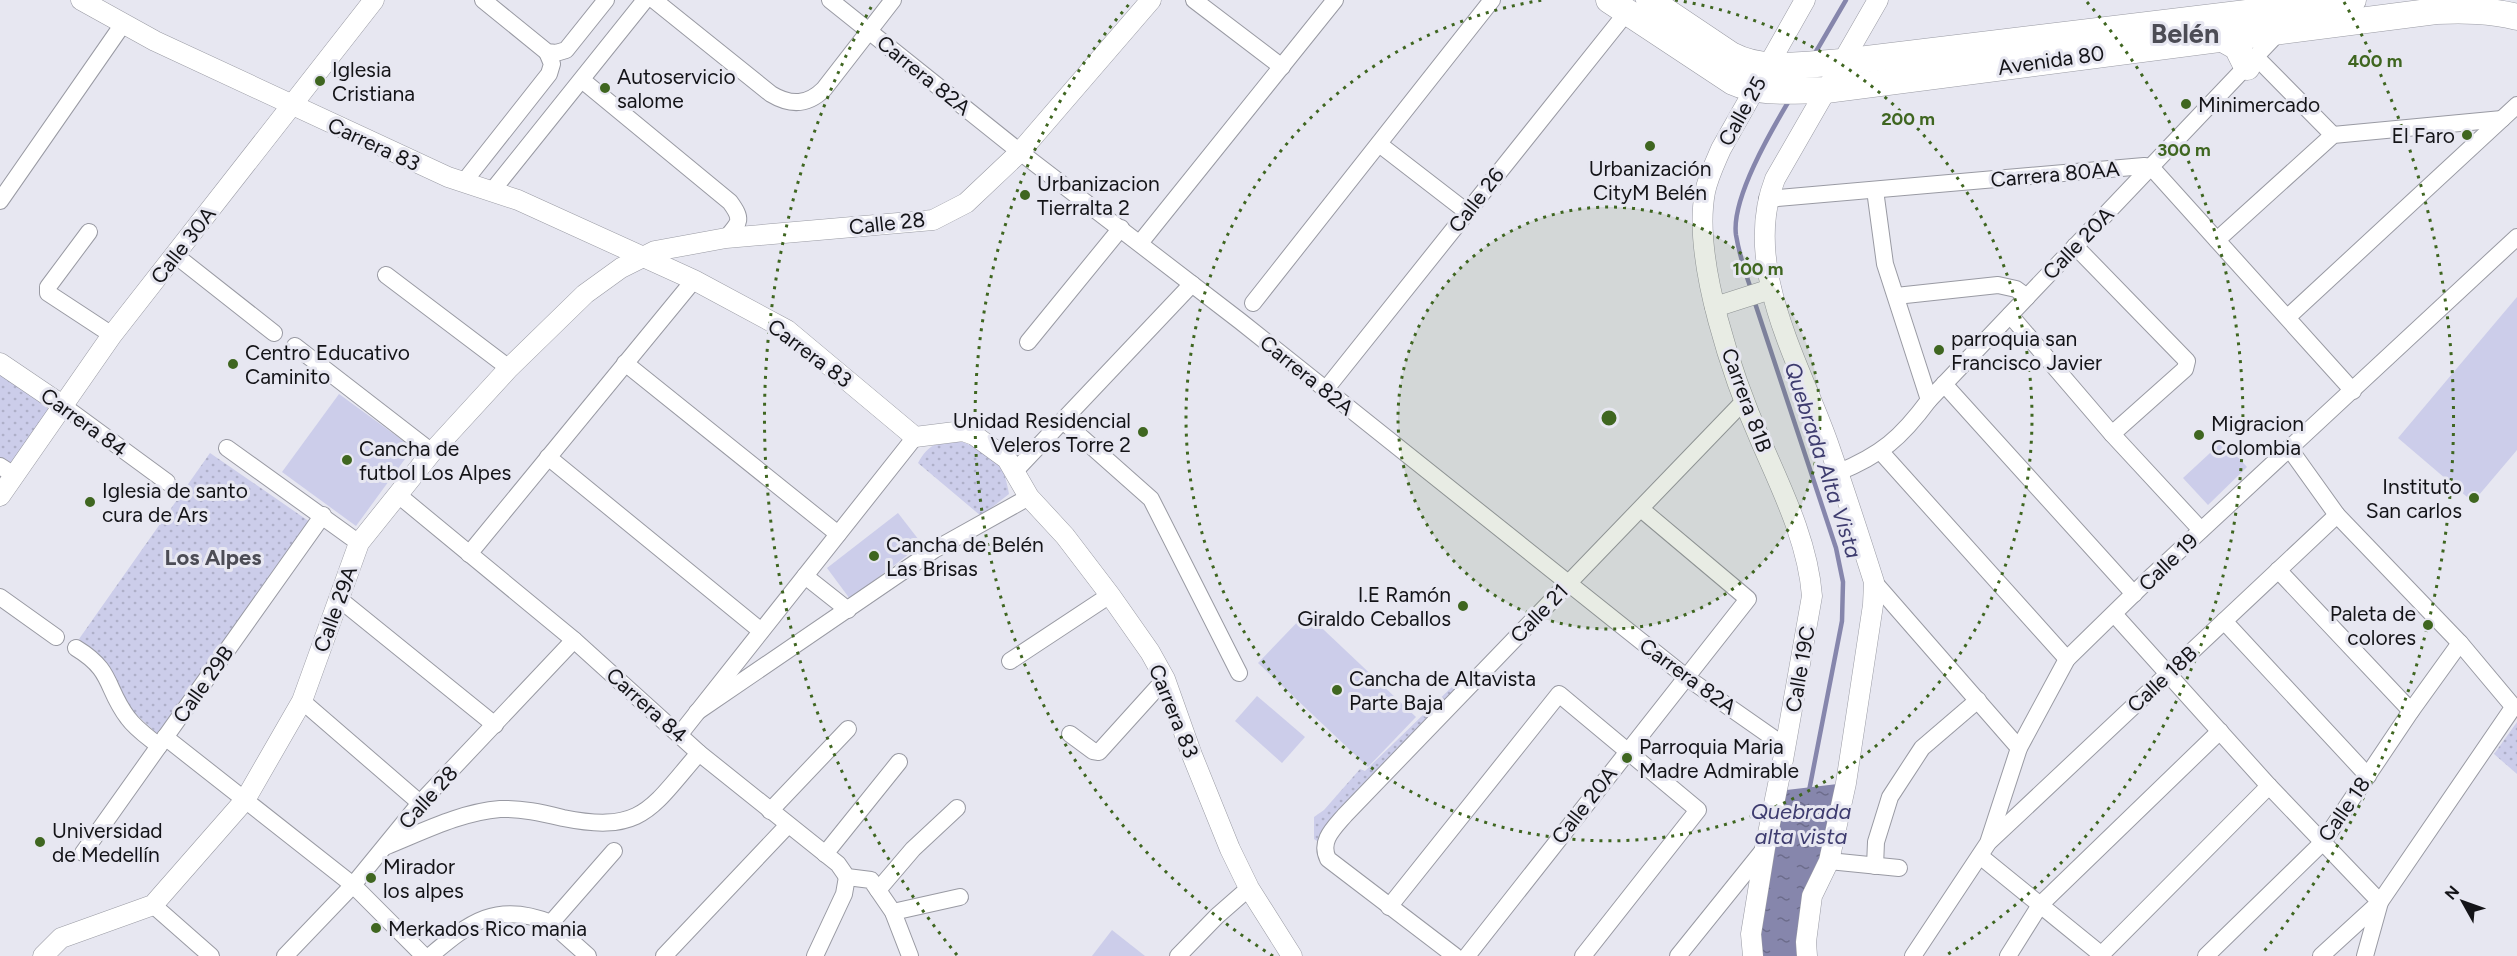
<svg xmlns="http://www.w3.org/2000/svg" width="2517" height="956" viewBox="0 0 2517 956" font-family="Figtree,sans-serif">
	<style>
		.grass { fill: #cccdea }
		.park { fill: url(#park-dots) }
		.water { fill: url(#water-ripples) }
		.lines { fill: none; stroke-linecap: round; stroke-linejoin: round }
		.stream { stroke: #8686ac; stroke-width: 4.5 }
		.minor-casing { stroke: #999aa3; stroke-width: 18 }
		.tertiary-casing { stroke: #999aa3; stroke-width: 21 }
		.primary-casing { stroke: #999aa3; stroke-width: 27 }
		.minor { stroke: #fff; stroke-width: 16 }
		.tertiary { stroke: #fff; stroke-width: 20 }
		.primary { stroke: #fff; stroke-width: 26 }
		.ring { fill: none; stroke: #3f6620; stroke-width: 3; stroke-dasharray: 3 6 }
		.poi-dot { fill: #3f6620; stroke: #e7e7f1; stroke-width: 2 }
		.labels { text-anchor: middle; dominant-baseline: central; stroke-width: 6; stroke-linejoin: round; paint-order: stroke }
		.street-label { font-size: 21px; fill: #141418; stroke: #e7e7f1 }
		.poi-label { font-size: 21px; fill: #141418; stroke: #e7e7f1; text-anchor: start }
		.water-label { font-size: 22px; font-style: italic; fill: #3e3c6f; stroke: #e7e7f1 }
		.neighbourhood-label { font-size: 22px; font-weight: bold; fill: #4c4c55; stroke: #e7e7f1 }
		.district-label { font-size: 27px; font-weight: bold; fill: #4c4c55; stroke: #e7e7f1 }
		.centre { fill: #3f6620; stroke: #e7e7f1; stroke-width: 3 }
		.ring-label { font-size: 18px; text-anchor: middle; font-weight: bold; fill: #3f6620; stroke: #e7e7f1; stroke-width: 6; stroke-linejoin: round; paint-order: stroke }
	</style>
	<defs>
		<pattern id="park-dots" width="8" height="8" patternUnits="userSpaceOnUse" patternTransform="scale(1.5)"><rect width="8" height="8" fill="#cccdea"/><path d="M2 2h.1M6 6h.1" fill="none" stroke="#aeafc8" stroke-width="1.8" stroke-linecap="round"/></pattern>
		<pattern id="water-ripples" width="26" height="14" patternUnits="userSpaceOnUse" patternTransform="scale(1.5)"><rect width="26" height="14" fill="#8686ac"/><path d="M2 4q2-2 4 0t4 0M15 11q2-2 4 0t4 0" fill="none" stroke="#6c6c8b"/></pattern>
	</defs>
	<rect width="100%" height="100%" fill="#e7e7f1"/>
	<g class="grass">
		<polygon points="2517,297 2517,450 2473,502 2398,438"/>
		<polygon points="339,394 413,448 356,526 282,472"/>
		<polygon points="2223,441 2247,467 2208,505 2183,478"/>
		<polygon points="898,513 922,544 850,599 827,568"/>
		<polygon points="1306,613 1416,717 1368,767 1258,663"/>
		<polygon points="1257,696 1305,737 1282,763 1235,721"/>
		<polygon points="1112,930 1145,956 1092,956"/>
	</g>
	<g class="park">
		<polygon points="0,375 53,409 14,469 0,459"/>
		<path d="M959 440C991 456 1003 456 1009 494L981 516 918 463C929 443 937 443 959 440Z"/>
		<polygon points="210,453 310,522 159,735 129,708 102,659 79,639"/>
		<polygon points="1456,683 1460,685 1320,843 1314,839 1314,817 1324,810 1360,769 1365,771"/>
		<polygon points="2517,722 2517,774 2494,754"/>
	</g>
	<polygon class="water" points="1846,783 1812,896 1812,956 1753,956 1770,792"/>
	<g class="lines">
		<g class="stream">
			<polyline points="1814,55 1846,0"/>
			<path d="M1751 289C1745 272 1739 253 1736 235 1731 199 1771 131 1790 99"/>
			<polyline points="1754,300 1836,548 1843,582 1842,621 1809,791"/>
		</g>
		<defs>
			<g id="minor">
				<polyline points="483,0 547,52 556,53 566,50 606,0"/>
				<path d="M654 0 771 94C791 106 808 105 824 89L893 0"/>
				<polyline points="830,0 1020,152 1240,321 1686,677 1786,747"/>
				<polyline points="1194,0 1282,67"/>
				<polyline points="2256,57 2333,135"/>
				<path d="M582 80 730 202C743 220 740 222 726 238"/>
				<polyline points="1379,144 1467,212"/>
				<polyline points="463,183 549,74 552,64 547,52"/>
				<polyline points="1875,190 1885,264 1929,400"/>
				<polyline points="492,191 645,0"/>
				<polyline points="1767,199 2144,166 2151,167 2353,391"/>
				<polyline points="0,201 123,24"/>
				<polyline points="89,232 48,287 48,293 112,335"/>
				<polyline points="2217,240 2333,135 2502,119"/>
				<polyline points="1140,243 1335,0"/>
				<polyline points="2075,246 2187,361 2185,369 2112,434"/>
				<polyline points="175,255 274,333"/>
				<polyline points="386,275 509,368"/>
				<polyline points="1896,296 1998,285 2016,289 2027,297"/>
				<polyline points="1253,303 1492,0"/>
				<polyline points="2010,315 2112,434 2201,530"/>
				<polyline points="2288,317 2517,105"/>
				<polyline points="1028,342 1121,228"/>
				<polyline points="295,346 432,452"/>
				<polyline points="625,363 838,534"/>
				<polyline points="1944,384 2134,594"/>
				<polyline points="1326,389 1627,12"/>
				<polyline points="62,405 167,482"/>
				<polyline points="1063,421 1151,499 1239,673"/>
				<polyline points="227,448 359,543"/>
				<polyline points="2289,448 2337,515 2460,643 2512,705 2512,709 2380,902 2321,956"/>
				<polyline points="1881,452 2067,659"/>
				<polyline points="548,457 761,631"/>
				<polyline points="0,466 14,475"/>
				<polyline points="1015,471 1192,284"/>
				<path d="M1837 473C1881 455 1901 438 1929 400L2280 31"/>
				<polyline points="397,494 574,640 699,753 838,864 847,877 871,880 893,912 910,956"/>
				<polyline points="469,554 694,280"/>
				<polyline points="2278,570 2411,711"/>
				<polyline points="805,576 848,610"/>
				<polyline points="1874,582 2019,748"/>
				<polyline points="0,597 56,637"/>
				<polyline points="338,598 495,725"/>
				<polyline points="2114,614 2269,786 2380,902 2365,956"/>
				<polyline points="2224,621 2368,776"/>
				<path d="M76 648C114 671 105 688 128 718 136 729 148 737 159 746"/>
				<polyline points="1010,661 1110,595"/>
				<polyline points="302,701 420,803"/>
				<polyline points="697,712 934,550 1029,497"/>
				<polyline points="680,734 915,437"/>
				<polyline points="1070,734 1093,751 1099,752 1165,679"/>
				<polyline points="165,737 353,885 424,956"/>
				<polyline points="770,811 848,729"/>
				<polyline points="1990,841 2337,515"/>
				<path d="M387 846C422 832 461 812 500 809 521 808 542 813 563 818 643 834 651 808 699 753"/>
				<polyline points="83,853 323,515"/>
				<polyline points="825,854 899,762"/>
				<polyline points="1980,856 2103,956"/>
				<polyline points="1829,861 1899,868"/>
				<polyline points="1875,866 1876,842 1890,797 1922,748 1978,700"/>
				<polyline points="878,890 913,849 957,808"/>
				<polyline points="153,905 211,956"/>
				<polyline points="1389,907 1559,694 1698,810 1583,956"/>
				<polyline points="893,912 960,897"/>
				<polyline points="551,923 588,956"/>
				<polyline points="285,956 353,885 420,803 574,640"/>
				<path d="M430 956C470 922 497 901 551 923L614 851"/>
				<polyline points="664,956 788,825"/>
				<polyline points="815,956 844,894 847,877"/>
				<polyline points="1178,956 1217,916 1249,888"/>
				<path d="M1455 956 1328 859C1319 841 1334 828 1345 815L1744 401"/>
				<polyline points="1467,956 1748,599 1641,509"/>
				<polyline points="1678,956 1765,848"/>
				<polyline points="1913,956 1988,843 2019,748 2067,659 2153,575 2517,237"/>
				<polyline points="2008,956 2040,905 2220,731"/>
				<polyline points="2100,956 2269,786"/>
				<polyline points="2206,956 2323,842 2411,711 2460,643"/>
			</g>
			<g id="tertiary">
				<polyline points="81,0 155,41 448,177 518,200 694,280 787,330 915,437 963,431 974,435 1007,459 1029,497 1065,536 1110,595 1150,652 1165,679 1192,755 1230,849 1249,888 1292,956"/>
				<polyline points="1715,307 1771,289"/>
				<polyline points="0,363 62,405"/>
				<polyline points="0,496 112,335 374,0"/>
				<polyline points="43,956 61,938 153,905 245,800 302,701 359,543 432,452 509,368 585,294 621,268 655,251 726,238 933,220 966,203 1020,152 1151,0"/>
				<path d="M1753 956 1751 934 1765 848 1783 760 1812 596C1808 543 1783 492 1762 444 1734 381 1692 261 1705 192 1708 177 1715 163 1721 149L1805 0"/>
				<path d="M1807 956 1806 942 1812 896 1829 861 1846 783 1873 605 1874 582C1859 535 1844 489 1828 443 1799 361 1741 266 1775 179L1878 0"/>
			</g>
			<g id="primary">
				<path d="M1609 0 1733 82C1762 95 1795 90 1826 90L2436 11C2463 10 2490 10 2517 17"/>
				<path d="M1649 0 1731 55C1765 73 1805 64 1842 62L2353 0"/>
				<polyline points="2221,38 2237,47 2247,67"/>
			</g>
		</defs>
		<use href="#minor" class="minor-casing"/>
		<use href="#tertiary" class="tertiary-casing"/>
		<use href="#primary" class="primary-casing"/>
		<use href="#minor" class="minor"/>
		<use href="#tertiary" class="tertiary"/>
		<use href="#primary" class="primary"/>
	</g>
	<circle cx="1609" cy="418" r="211" fill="#3f6620" fill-opacity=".12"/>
	<g class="ring">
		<circle cx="1609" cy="418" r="211"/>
		<path d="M1675 0A423 423 0 1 1 1543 0"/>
		<path d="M1273 956A634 634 0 0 1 1131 2M2087 2A634 634 0 0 1 1945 956"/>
		<path d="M957 955A845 845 0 0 1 874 2M2344 2A845 845 0 0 1 2261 955"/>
	</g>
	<g class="poi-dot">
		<circle cx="320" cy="81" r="6"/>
		<circle cx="605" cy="88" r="6"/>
		<circle cx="2186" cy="104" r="6"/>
		<circle cx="2467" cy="135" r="6"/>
		<circle cx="1650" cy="146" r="6"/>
		<circle cx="1025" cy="195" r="6"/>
		<circle cx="1939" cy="350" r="6"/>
		<circle cx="233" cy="364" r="6"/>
		<circle cx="1143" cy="432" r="6"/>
		<circle cx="2199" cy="435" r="6"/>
		<circle cx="347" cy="460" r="6"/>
		<circle cx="2474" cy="498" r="6"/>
		<circle cx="90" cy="502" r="6"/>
		<circle cx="874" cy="556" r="6"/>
		<circle cx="1463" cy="606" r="6"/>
		<circle cx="2428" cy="625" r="6"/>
		<circle cx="1337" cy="690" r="6"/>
		<circle cx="1627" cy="758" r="6"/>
		<circle cx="40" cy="842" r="6"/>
		<circle cx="371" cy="878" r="6"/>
		<circle cx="376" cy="928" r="6"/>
	</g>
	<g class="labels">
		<g class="street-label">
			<text transform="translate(2051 60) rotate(-8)">Avenida 80</text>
			<text transform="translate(924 75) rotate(39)">Carrera 82A</text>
			<text transform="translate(1742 111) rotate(-61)">Calle 25</text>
			<text transform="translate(374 144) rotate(25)">Carrera 83</text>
			<text transform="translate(2055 174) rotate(-5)">Carrera 80AA</text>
			<text transform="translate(1476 200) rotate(-52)">Calle 26</text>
			<text transform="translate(887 223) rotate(-6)">Calle 28</text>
			<text transform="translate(2078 243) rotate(-46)">Calle 20A</text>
			<text transform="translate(183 245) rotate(-52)">Calle 30A</text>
			<text transform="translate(810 353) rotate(37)">Carrera 83</text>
			<text transform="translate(1307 375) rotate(39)">Carrera 82A</text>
			<text transform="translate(1747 400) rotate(70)">Carrera 81B</text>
			<text transform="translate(84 422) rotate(36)">Carrera 84</text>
			<text transform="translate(2168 562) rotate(-44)">Calle 19</text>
			<text transform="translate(335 609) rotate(-70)">Calle 29A</text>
			<text transform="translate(1539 613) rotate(-46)">Calle 21</text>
			<text transform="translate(1800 669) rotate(-80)">Calle 19C</text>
			<text transform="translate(1688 676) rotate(36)">Carrera 82A</text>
			<text transform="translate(2162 679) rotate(-43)">Calle 18B</text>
			<text transform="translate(203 684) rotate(-55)">Calle 29B</text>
			<text transform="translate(647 705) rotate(42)">Carrera 84</text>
			<text transform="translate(1174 711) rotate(68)">Carrera 83</text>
			<text transform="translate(428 797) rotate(-48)">Calle 28</text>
			<text transform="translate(1584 805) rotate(-52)">Calle 20A</text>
			<text transform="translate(2344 809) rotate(-55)">Calle 18</text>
		</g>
		<g class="poi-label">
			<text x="332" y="69">Iglesia<tspan x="332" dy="24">Cristiana</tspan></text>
			<text x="617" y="76">Autoservicio<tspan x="617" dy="24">salome</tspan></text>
			<text x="2198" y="104">Minimercado</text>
			<text x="2455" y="135" text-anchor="end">El Faro</text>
			<text x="1650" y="168" text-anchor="middle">Urbanización<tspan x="1650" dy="24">CityM Belén</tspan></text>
			<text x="1037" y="183">Urbanizacion<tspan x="1037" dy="24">Tierralta 2</tspan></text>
			<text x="1951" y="338">parroquia san<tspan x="1951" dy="24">Francisco Javier</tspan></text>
			<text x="245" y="352">Centro Educativo<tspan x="245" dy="24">Caminito</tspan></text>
			<text x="1131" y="420" text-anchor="end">Unidad Residencial<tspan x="1131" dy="24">Veleros Torre 2</tspan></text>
			<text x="2211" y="423">Migracion<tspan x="2211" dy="24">Colombia</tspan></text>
			<text x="359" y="448">Cancha de<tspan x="359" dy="24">futbol Los Alpes</tspan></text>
			<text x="2462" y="486" text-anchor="end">Instituto<tspan x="2462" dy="24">San carlos</tspan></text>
			<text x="102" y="490">Iglesia de santo<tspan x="102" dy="24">cura de Ars</tspan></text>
			<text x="886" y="544">Cancha de Belén<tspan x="886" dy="24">Las Brisas</tspan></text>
			<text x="1451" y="594" text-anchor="end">I.E Ramón<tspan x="1451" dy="24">Giraldo Ceballos</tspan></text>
			<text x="2416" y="613" text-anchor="end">Paleta de<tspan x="2416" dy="24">colores</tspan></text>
			<text x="1349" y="678">Cancha de Altavista<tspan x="1349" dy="24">Parte Baja</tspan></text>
			<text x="1639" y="746">Parroquia Maria<tspan x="1639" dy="24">Madre Admirable</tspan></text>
			<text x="52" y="830">Universidad<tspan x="52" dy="24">de Medellín</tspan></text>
			<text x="383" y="866">Mirador<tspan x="383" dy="24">los alpes</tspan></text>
			<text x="388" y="928">Merkados Rico mania</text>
		</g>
		<g class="water-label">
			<text transform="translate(1823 460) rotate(72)">Quebrada Alta Vista</text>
			<text x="1801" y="811">Quebrada<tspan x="1801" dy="25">alta vista</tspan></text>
		</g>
		<g class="neighbourhood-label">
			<text x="213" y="557">Los Alpes</text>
		</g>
		<g class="district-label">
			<text x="2185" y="33">Belén</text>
		</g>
	</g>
	<circle cx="1609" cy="418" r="9" class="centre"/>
	<g class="ring-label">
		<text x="2375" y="67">400 m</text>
		<text x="1908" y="125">200 m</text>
		<text x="2184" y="156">300 m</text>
		<text x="1758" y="275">100 m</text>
	</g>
	<g transform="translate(2463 902) rotate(310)" stroke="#e7e7f1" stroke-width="4.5" paint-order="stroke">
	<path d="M0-4.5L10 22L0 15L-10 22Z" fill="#141418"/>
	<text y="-9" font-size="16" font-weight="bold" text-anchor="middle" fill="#141418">N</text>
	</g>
</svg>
